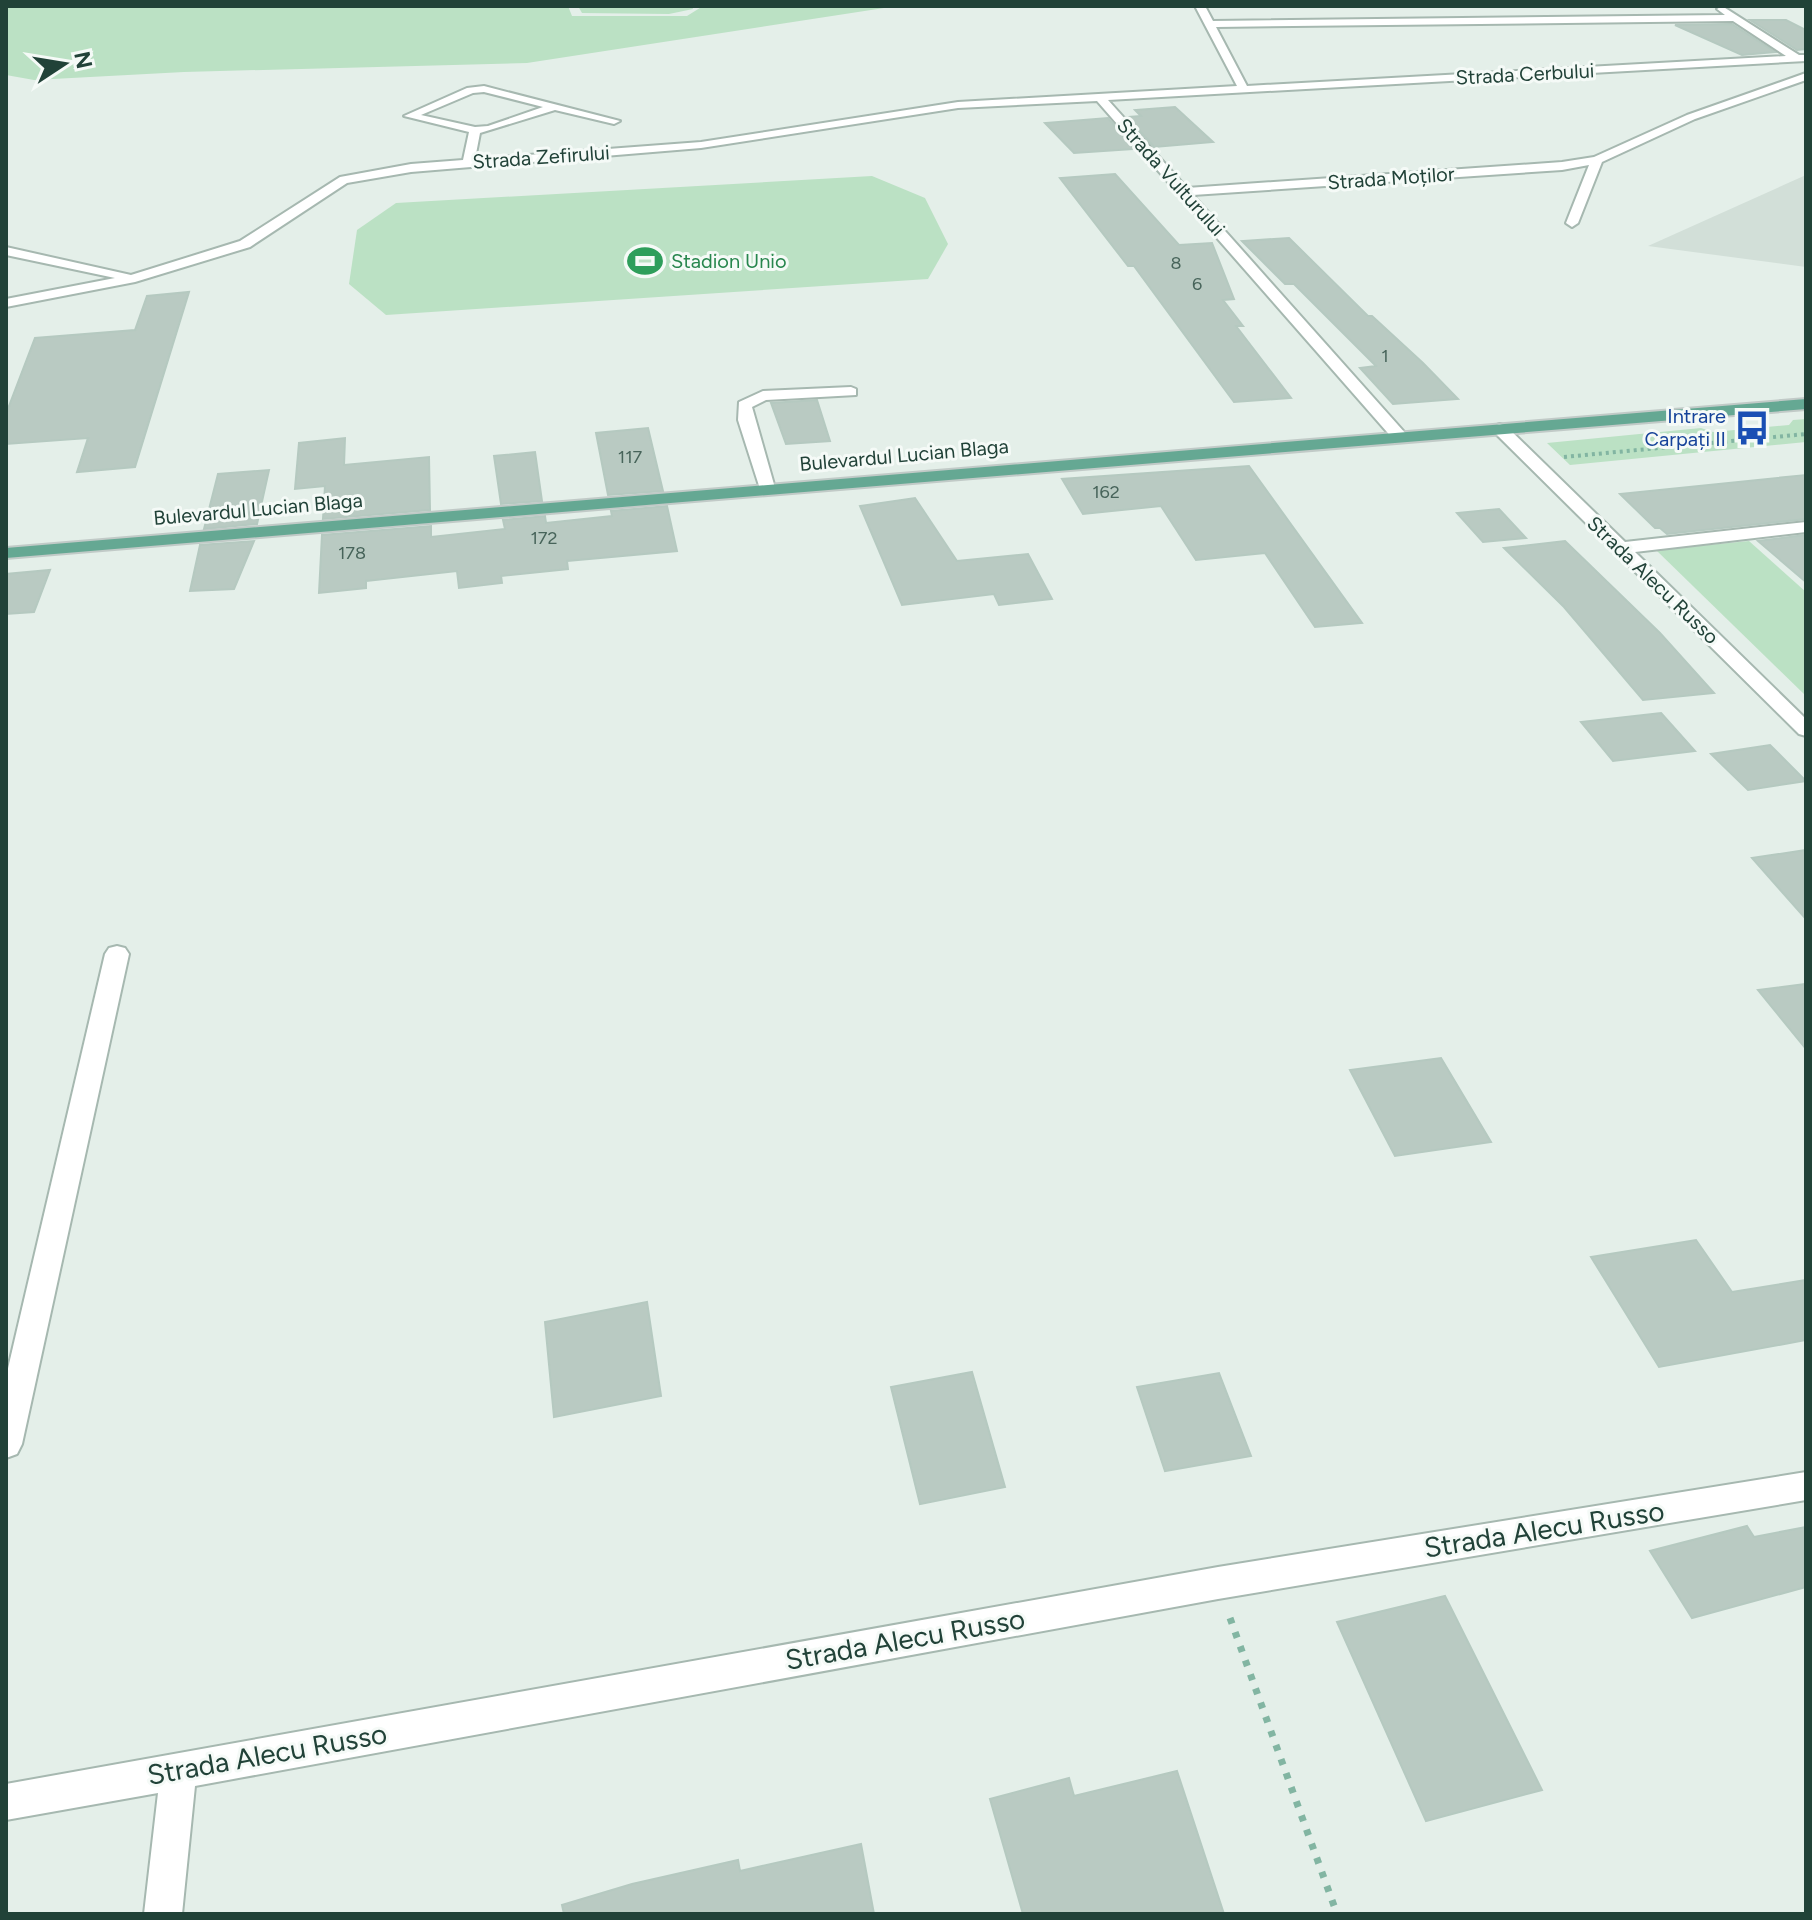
<svg xmlns="http://www.w3.org/2000/svg" width="1812" height="1920" font-family="Figtree,sans-serif">
	<rect width="100%" height="100%" fill="#e4efe9"/>
	<polygon fill="#d2dfd8" points="1806,175 1806,267 1648,246"/>
	<g fill="#bbe1c4">
		<polygon points="6,6 568,6 572,16 687,16 703,6 897,6 527,63 184,72 34,80 6,75"/>
		<polygon points="578,6 692,6 693,9 669,14 582,13"/>
		<polygon points="872,176 925,198 948,244 928,279 386,315 349,284 357,230 396,203"/>
		<polygon points="1806,419 1806,442 1570,465 1547,443 1701,428 1713,432 1789,425 1793,420"/>
		<polygon points="1749,541 1806,592 1806,696 1656,550"/>
	</g>
	<g fill="#b9cac2" stroke="#b5c9c0" stroke-width="2">
		<polygon points="1750,20 1786,20 1806,30 1806,49 1797,50"/>
		<polygon points="1732,24 1775,52 1742,55 1675,25"/>
		<polygon points="1175,107 1213,142 1154,147 1127,117 1141,116 1135,110"/>
		<polygon points="1108,118 1135,149 1074,153 1045,123"/>
		<polygon points="1115,174 1179,245 1212,243 1234,299 1223,300 1243,326 1236,326 1291,398 1234,402 1134,266 1128,266 1060,178"/>
		<polygon points="1289,238 1368,316 1372,316 1423,363 1458,399 1393,404 1360,368 1376,366 1294,284 1285,284 1242,241"/>
		<polygon points="189,292 135,467 77,472 88,438 6,444 6,414 35,338 135,330 147,296"/>
		<polygon points="817,400 830,441 786,444 771,403"/>
		<polygon points="648,428 663,491 608,495 596,433"/>
		<polygon points="345,438 344,465 429,457 430,510 323,519 325,486 295,489 299,443"/>
		<polygon points="535,452 542,501 501,504 494,456"/>
		<polygon points="1249,466 1362,623 1315,627 1265,553 1196,560 1161,506 1083,514 1062,479"/>
		<polygon points="269,470 257,524 204,529 218,474"/>
		<polygon points="1806,475 1806,519 1667,534 1660,528 1655,528 1620,494"/>
		<polygon points="915,498 957,561 1028,554 1052,599 999,605 994,594 902,605 860,506"/>
		<polygon points="667,506 677,551 567,561 568,569 501,576 502,583 459,588 457,571 366,581 366,588 319,593 322,535 431,526 431,537 505,529 503,520 545,516 546,523 612,516 611,511"/>
		<polygon points="1499,509 1526,538 1483,542 1457,513"/>
		<polygon points="1806,535 1806,582 1758,541"/>
		<polygon points="254,541 234,589 190,591 200,545"/>
		<polygon points="1565,541 1660,633 1714,693 1643,700 1564,607 1504,548"/>
		<polygon points="50,570 34,612 6,614 6,574"/>
		<polygon points="1661,713 1695,751 1613,761 1581,722"/>
		<polygon points="1770,745 1806,781 1748,790 1711,754"/>
		<polygon points="1806,850 1806,919 1752,858"/>
		<polygon points="1806,984 1806,1049 1758,990"/>
		<polygon points="1441,1058 1491,1142 1395,1156 1350,1070"/>
		<polygon points="1696,1240 1732,1292 1806,1280 1806,1340 1659,1367 1591,1257"/>
		<polygon points="647,1302 661,1396 554,1417 545,1322"/>
		<polygon points="972,1372 1005,1487 920,1504 891,1387"/>
		<polygon points="1219,1373 1251,1456 1165,1471 1137,1387"/>
		<polygon points="1747,1526 1754,1537 1806,1527 1806,1587 1692,1618 1650,1551"/>
		<polygon points="1445,1596 1542,1790 1426,1821 1337,1622"/>
		<polygon points="1177,1771 1224,1914 1023,1914 990,1799 1069,1778 1074,1796"/>
		<polygon points="861,1844 874,1914 564,1914 562,1905 632,1884 738,1860 740,1871"/>
	</g>
	<g fill="none" stroke-linecap="round" stroke-linejoin="round">
		<g stroke="#a6b8b0" stroke-width="4">
			<g id="minor">
				<path d="M1195 6H1205L1213 21 1725 15 1717 9 1722 6 1799 55H1806V61L1108 100 1187 188 1562 162 1594 157 1687 115 1806 73V80L1695 119 1602 162 1578 223 1572 227 1566 223 1589 165 1562 170 1193 195 1406 434V440H1394L1097 101 958 108 701 148 411 172 347 183 250 247 135 282 6 307V299L115 278 6 255V247L131 275 240 241 340 177 411 164 463 160 469 132 404 116 467 88 484 86 620 121 614 124 555 110 480 133 475 159 701 142 958 102 1237 86ZM1733 21 1786 56 1247 86 1216 27ZM484 92 543 107 488 126 475 127 421 115 473 93Z"/>
				<polygon points="851,387 856,389 856,395 766,400 752,407 775,488 773,492 761,492 738,420 739,402 763,391"/>
				<polygon points="1500,424 1506,426 1625,542 1806,522 1806,532 1635,552 1806,719 1806,736 1799,734 1494,432 1494,426"/>
				<polygon points="117,946 125,948 129,954 22,1444 17,1454 6,1458 6,1377 105,954 109,948"/>
				<polygon points="1806,1472 1806,1500 1218,1599 195,1786 182,1914 144,1914 158,1793 6,1820 6,1784 1218,1567"/>
			</g>
		</g>
		<g stroke="#c1cac7" stroke-width="4">
			<polygon id="major" points="1806,399 1806,409 6,558 6,548"/>
		</g>
		<polyline stroke="#82b5a2" stroke-width="4" stroke-dasharray="3 4" stroke-linecap="butt" points="1564,457 1806,434"/>
		<polyline stroke="#82b5a2" stroke-width="7" stroke-dasharray="6 9" stroke-linecap="butt" points="1230,1618 1337,1914"/>
		<use href="#minor" fill="#fff" fill-rule="evenodd"/>
		<use href="#major" fill="#65a893" fill-rule="evenodd"/>
	</g>
	<defs>
		<g id="stadium-bare" transform="scale(2.76)"><path d="M0-5a6.5 5 0 1 0 0 10a6.5 5 0 1 0 0-10ZM-3.5-1.8h7v3.6h-7Z" fill="#2e9e5b" stroke="#f5faf7" stroke-width="2.5" paint-order="stroke"/></g>
		<g id="bus-bare" transform="scale(2.76)"><path d="M-5-6H5V4H4V6H2V4H-2V6H-4V4H-5ZM-3.5-4V0h7V-4ZM-3.5 1.2v1.5H-2V1.2ZM2 1.2v1.5H3.5V1.2Z" fill="#1a4fb4" stroke="#f5faf7" stroke-width="2.5" paint-order="stroke"/></g>
	</defs>
	<g fill-rule="evenodd">
		<use href="#stadium-bare" x="645" y="261"/>
		<use href="#bus-bare" x="1752" y="428"/>
	</g>
	<g text-anchor="middle" stroke-width="6" stroke-linejoin="round" paint-order="stroke">
		<g font-size="18" fill="#47645a">
			<text x="1176" y="269">8</text>
			<text x="1197" y="290">6</text>
			<text x="1385" y="362">1</text>
			<text x="630" y="463">117</text>
			<text x="1106" y="498">162</text>
			<text x="544" y="544">172</text>
			<text x="352" y="559">178</text>
		</g>
		<g font-size="20" fill="#214238" stroke="#f5faf7">
			<text transform="translate(1525 74) rotate(-3)" y="7">Strada Cerbului</text>
			<text transform="translate(541 157) rotate(-4)" y="7">Strada Zefirului</text>
			<text transform="translate(1171 177) rotate(48)" y="7">Strada Vulturului</text>
			<text transform="translate(1391 178) rotate(-4)" y="7">Strada Moților</text>
			<text transform="translate(904 455) rotate(-5)" y="7">Bulevardul Lucian Blaga</text>
			<text transform="translate(258 509) rotate(-5)" y="7">Bulevardul Lucian Blaga</text>
			<text transform="translate(1653 580) rotate(44)" y="7">Strada Alecu Russo</text>
		</g>
		<g font-size="20" fill="#27864d" stroke="#f5faf7" text-anchor="start">
			<text x="671" y="268">Stadion Unio</text>
		</g>
		<g font-size="20" fill="#164399" stroke="#f5faf7" text-anchor="end">
			<text x="1726" y="423">Intrare<tspan x="1726" dy="23">Carpați II</tspan></text>
		</g>
		<g font-size="28" fill="#214238" stroke="#f5faf7">
			<text transform="translate(1544 1529) rotate(-9)" y="10">Strada Alecu Russo</text>
			<text transform="translate(905 1639) rotate(-10)" y="10">Strada Alecu Russo</text>
			<text transform="translate(267 1754) rotate(-10)" y="10">Strada Alecu Russo</text>
		</g>
	</g>
	<rect width="1812" height="1920" fill="none" stroke="#214238" stroke-width="16"/>
	<g transform="translate(64 64) rotate(78)" stroke="#f5faf7" stroke-width="6" paint-order="stroke">
	<path d="M0-6L14 30L0 20L-14 30Z" fill="#214238"/>
	<text y="-12" font-size="22" font-weight="bold" text-anchor="middle" fill="#214238">N</text>
	</g>
</svg>
